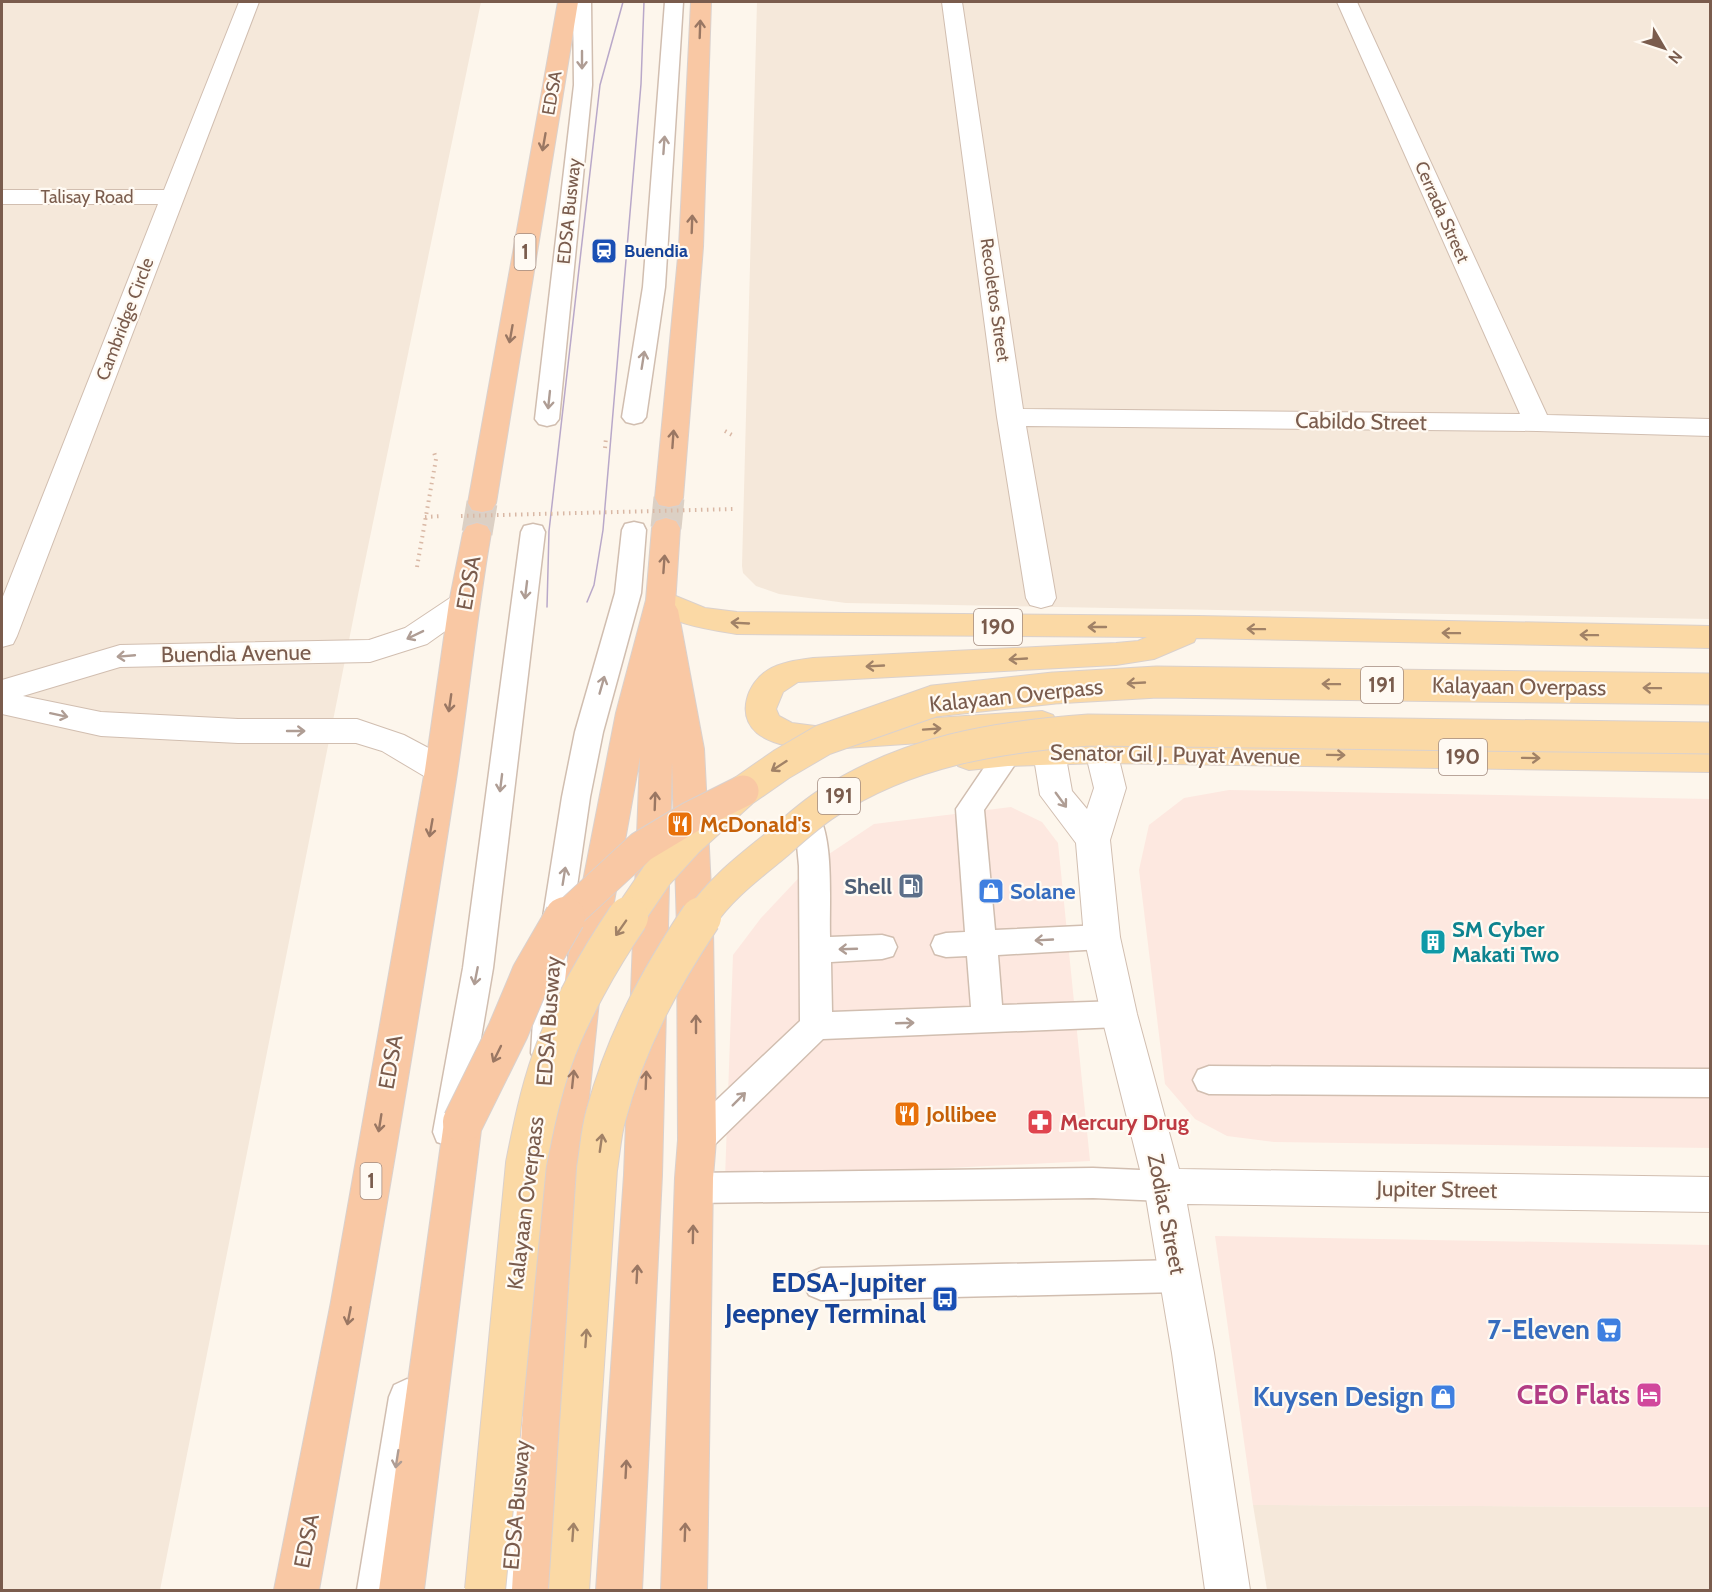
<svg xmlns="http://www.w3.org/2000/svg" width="1712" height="1592" font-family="Cabin,sans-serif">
	<rect width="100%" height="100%" fill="#fdf6ec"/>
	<g fill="#f5e8da">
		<polygon points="2,2 481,2 358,595 160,1590 2,1590"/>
		<polygon points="757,2 1710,2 1710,619 846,603 779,594 756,586 743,573 742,566"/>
		<polygon points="1253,1505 1710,1507 1710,1590 1267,1590"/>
	</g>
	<g fill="#fde8e0">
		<polygon points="1229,790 1710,799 1710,1148 1274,1142 1227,1136 1195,1119 1165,1084 1139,870 1149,825 1184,798"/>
		<polygon points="1011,807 1042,822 1058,843 1090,1161 725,1179 733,955 761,918 808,868 874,824"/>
		<polygon points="1215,1236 1710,1245 1710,1507 1253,1505"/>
	</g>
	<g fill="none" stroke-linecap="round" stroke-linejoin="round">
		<g stroke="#dcd0c4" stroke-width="31" stroke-dasharray="31 15" stroke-linecap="butt">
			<polyline points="666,528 669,498"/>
			<polyline points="477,533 482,503"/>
		</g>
		<g stroke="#d1beb0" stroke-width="3">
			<g id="service">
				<polygon points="573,2 591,2 592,85 559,419 555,424 547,426 539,424 535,419 574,85"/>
				<polygon points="665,2 683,2 665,287 646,417 642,422 634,424 626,422 622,417 643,287"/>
				<polygon points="634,522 643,524 646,530 641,593 603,732 590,797 567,955 563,1053 558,1063 547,1067 536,1063 531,1053 537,955 562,797 575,732 615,593 622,530 625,524"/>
				<polygon points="533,524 542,526 545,532 493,968 465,1132 461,1142 449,1146 437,1142 433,1132 463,968 521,532 524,526"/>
				<path d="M1008 744 1018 747 1022 754 984 810 995 930 1102 925 1113 928 1117 937 1113 946 1102 949 998 955 1002 1005 1119 1001 1130 1005 1135 1014 1130 1023 1119 1027 823 1039 709 1150 697 1155 685 1150 680 1140 685 1130 800 1021 799 866 795 824 799 816 809 813 819 816C834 843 829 905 830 937L882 935 893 938 897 947 893 956 882 959 831 962 832 1012 971 1007 967 956 946 957 935 954 931 945 935 936 946 933 965 932 956 809 998 747Z"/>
				<polygon points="1209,1066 1710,1069 1710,1097 1209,1094 1198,1090 1193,1080 1198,1070"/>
				<polygon points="1093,1168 1164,1171 1176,1175 1181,1186 1176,1197 1164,1201 1093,1198 694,1203 682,1199 677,1188 682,1177 694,1173"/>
				<polygon points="1180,1260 1192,1265 1197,1276 1192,1287 1180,1292 821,1300 809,1295 803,1284 809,1273 821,1268"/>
				<polygon points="407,1379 420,1385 425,1397 396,1590 357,1590 389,1397 394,1385"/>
				<polygon points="523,1416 536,1421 542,1434 529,1590 490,1590 504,1434 510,1421"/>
			</g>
		</g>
		<g stroke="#d1beb0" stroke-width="2">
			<g id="minor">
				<polygon points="239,2 259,2 17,636 13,644 2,647 2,599 158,204 2,204 2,190 164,190"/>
				<polygon points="942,2 962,2 1023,409 1520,414 1337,2 1357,2 1547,415 1710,419 1710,436 1537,431 1026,426 1056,598 1052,605 1041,608 1030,605 1026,598 997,417"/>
				<polygon points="464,593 475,596 479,603 475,610 427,644 370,662 120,667 23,696 101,712 238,719 357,719 404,735 453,761 457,770 453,779 441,782 429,779 382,751 356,743 238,743 101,736 2,714 2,680 120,645 369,640 405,628 453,596"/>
				<polygon points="1101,739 1112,743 1117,751 1126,788 1110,840 1120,937 1137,1014 1179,1169 1710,1177 1710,1212 1187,1204 1214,1353 1250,1590 1205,1590 1172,1353 1144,1186 1101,1014 1084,937 1076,843 1040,795 1033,752 1038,744 1049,740 1060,744 1065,752 1072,791 1087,809 1094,788 1085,751 1090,743"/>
			</g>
		</g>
		<g stroke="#dad1cd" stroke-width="2">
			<g id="primary">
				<path d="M661 590 705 608 737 612 1198 616 1710 626V648L1196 638 1194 642 1154 659 1116 665 798 682 783 692 776 709 779 716 792 723 815 726 1042 711 1053 715 1058 723 1053 731 1042 735 815 750C797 748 772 745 757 733 736 715 747 683 768 670 781 662 798 660 813 658L1116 643 1138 641 1147 637 737 634C712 630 660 623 646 600L650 593Z"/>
				<path d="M1101 739 1710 748V772L1101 763 1008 766 969 770 958 766 953 758 958 750C1002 736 1055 741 1101 739Z"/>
			</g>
		</g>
		<g stroke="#dad1cd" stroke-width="2">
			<g id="trunk">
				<polygon points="558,2 578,2 496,503 492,510 482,512 472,510 468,503"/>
				<polygon points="691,2 711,2 703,247 683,498 679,505 669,507 659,505 655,498 679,247"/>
				<polygon points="666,518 676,521 680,528 675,605 678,610 704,749 713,928 716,1140 713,1178 707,1590 661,1590 675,1178 678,1140 677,928 672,762 662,1175 642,1590 596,1590 624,1175 640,757 603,963 572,1262 557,1590 512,1590 532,1262 567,963 616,713 646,600 652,528 656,521"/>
				<path d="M477 523 487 526 491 533C477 613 469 693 457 773 415 1046 368 1318 319 1590H274L331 1302 425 770 449 603 463 533 467 526Z"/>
				<polygon points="463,1105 476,1110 482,1122 424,1590 379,1590 444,1122 450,1110"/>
			</g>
		</g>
		<g stroke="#d9b8a5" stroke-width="4" stroke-dasharray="1.5 4.5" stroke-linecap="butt">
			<polyline points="725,431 734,436"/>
			<polyline points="605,448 606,438"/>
			<polyline points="425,517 442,516"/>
			<polyline points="417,567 436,459 434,452"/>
		</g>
		<use href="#service" fill="#fff" fill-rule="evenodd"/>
		<use href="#minor" fill="#fff" fill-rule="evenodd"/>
		<use href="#primary" fill="#fbd9a5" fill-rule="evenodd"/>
		<use href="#trunk" fill="#f9c8a4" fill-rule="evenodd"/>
		<g stroke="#b9a8c9" stroke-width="1.5">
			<polyline points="587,602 594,585 603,530 641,84 644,2"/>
			<polyline points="547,607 549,531 600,85 623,2"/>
		</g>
		<g stroke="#dad1cd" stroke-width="33" stroke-linecap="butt">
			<g id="primary-bridge-far1">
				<polyline points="627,919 657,875 688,841 743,791 782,764 823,740 934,701 1054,688 1157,682 1710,689"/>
				<path d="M700 919C720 889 748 868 775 846 792 831 809 815 828 803 908 751 996 737 1089 730L1710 738"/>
			</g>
		</g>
		<g stroke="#dad1cd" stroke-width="42" stroke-linecap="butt">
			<g id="primary-bridge">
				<path d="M485 1590 526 1164C533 1129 540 1094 552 1060 568 1014 600 958 628 917"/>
				<path d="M569 1590 597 1169C600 1151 601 1132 606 1115 626 1041 659 980 701 917"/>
			</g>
		</g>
		<g stroke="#dad1cd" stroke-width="33" stroke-linecap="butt">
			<polyline id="trunk-bridge-far1" points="563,919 641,847 691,817 743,791"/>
		</g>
		<g stroke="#dad1cd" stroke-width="42" stroke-linecap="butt">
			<polyline id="trunk-bridge" points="463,1122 508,1031 532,974 565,917"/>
		</g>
		<polyline stroke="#d9b8a5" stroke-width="4" stroke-dasharray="1.5 4.5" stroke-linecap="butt" points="461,516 734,509"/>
		<use href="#primary-bridge-far1" stroke="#fbd9a5" stroke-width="31"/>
		<use href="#primary-bridge" stroke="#fbd9a5" stroke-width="40"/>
		<use href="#trunk-bridge-far1" stroke="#f9c8a4" stroke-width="31"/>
		<use href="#trunk-bridge" stroke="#f9c8a4" stroke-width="40"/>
	</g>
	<defs><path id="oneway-shaft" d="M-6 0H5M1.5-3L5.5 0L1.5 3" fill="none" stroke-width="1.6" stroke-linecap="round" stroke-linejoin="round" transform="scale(1.5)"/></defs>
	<g stroke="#9a7763">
		<use href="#oneway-shaft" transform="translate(700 29) rotate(-88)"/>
		<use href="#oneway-shaft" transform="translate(544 142) rotate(100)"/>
		<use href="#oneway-shaft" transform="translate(692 224) rotate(-88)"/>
		<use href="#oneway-shaft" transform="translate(511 334) rotate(100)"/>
		<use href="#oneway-shaft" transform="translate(673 439) rotate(-86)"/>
		<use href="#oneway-shaft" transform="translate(664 564) rotate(-86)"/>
		<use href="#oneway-shaft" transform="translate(450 703) rotate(98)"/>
		<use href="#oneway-shaft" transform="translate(655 801) rotate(-88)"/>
		<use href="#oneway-shaft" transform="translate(431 828) rotate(100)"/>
		<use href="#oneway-shaft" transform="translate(696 1024) rotate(-90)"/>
		<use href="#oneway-shaft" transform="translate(497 1054) rotate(116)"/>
		<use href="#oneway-shaft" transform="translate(573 1079) rotate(-84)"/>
		<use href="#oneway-shaft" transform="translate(646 1080) rotate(-88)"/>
		<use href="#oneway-shaft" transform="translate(380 1123) rotate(99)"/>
		<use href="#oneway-shaft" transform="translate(693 1234) rotate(-89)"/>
		<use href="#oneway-shaft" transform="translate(637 1274) rotate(-87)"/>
		<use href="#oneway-shaft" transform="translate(349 1316) rotate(101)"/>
		<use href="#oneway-shaft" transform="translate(626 1469) rotate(-87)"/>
		<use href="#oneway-shaft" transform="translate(685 1532) rotate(-88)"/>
	</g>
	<g stroke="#af9d94">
		<use href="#oneway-shaft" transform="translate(582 60) rotate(90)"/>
		<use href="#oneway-shaft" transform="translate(664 145) rotate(-86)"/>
		<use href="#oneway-shaft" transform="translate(643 360) rotate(-81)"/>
		<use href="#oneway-shaft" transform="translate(549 400) rotate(96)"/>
		<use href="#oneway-shaft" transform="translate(526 590) rotate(97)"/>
		<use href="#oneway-shaft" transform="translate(415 635) rotate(154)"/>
		<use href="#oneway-shaft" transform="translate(126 656) rotate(175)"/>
		<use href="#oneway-shaft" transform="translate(602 685) rotate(-74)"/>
		<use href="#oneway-shaft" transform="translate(59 715) rotate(12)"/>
		<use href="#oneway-shaft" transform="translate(296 731)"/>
		<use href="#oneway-shaft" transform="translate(501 783) rotate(97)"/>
		<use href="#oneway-shaft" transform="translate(1061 800) rotate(54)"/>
		<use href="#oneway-shaft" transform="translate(564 876) rotate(-81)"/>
		<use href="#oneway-shaft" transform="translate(1044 940) rotate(177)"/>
		<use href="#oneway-shaft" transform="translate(848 949) rotate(178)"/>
		<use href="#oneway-shaft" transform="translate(476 976) rotate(101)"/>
		<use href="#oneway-shaft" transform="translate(905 1023) rotate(-2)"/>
		<use href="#oneway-shaft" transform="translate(739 1099) rotate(-45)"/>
		<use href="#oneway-shaft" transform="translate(397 1459) rotate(99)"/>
	</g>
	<g stroke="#a18267">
		<use href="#oneway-shaft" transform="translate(740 623) rotate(-177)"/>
		<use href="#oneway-shaft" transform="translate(1097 627) rotate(180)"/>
		<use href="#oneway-shaft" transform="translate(1256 629) rotate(-179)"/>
		<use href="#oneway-shaft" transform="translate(1451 633) rotate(-179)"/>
		<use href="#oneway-shaft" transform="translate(1589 635) rotate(-179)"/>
		<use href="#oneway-shaft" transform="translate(1018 659) rotate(177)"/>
		<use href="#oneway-shaft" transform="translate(875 666) rotate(177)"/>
		<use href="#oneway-shaft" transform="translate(1136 683) rotate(177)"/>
		<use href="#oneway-shaft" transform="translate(1331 684) rotate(-179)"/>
		<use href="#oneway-shaft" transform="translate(1652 688) rotate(-179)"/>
		<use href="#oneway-shaft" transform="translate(932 729) rotate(-4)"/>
		<use href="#oneway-shaft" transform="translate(1336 755) rotate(1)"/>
		<use href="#oneway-shaft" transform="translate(1531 758) rotate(1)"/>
		<use href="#oneway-shaft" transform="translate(779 766) rotate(147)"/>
		<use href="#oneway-shaft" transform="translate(621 928) rotate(125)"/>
		<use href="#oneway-shaft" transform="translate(601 1143) rotate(-82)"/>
		<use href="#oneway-shaft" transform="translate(586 1338) rotate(-86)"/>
		<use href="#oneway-shaft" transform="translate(573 1532) rotate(-86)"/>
	</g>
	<defs>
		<g id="station-square" transform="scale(1.35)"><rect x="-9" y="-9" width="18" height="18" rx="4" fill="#1a4fb4" stroke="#fffaf3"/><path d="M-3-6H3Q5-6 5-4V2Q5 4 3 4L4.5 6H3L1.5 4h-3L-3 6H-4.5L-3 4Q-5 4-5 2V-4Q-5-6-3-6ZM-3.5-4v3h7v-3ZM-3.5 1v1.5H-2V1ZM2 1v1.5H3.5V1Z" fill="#fff"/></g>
		<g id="restaurant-square" transform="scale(1.35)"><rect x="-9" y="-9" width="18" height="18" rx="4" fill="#e8710a" stroke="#fffaf3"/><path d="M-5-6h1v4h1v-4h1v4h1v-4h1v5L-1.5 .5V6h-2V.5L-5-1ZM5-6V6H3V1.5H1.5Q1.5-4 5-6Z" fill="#fff"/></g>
		<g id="fuel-square" transform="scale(1.35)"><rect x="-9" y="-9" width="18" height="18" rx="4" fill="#5c6f8a" stroke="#fffaf3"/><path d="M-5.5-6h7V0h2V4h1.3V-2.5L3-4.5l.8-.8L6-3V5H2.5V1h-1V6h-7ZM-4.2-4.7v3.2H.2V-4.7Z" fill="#fff"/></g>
		<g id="shop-square" transform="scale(1.35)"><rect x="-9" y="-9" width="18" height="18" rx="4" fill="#3f7fe0" stroke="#fffaf3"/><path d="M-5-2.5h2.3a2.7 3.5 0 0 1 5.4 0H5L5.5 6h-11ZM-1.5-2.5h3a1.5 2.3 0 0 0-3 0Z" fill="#fff"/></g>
		<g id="building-square" transform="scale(1.35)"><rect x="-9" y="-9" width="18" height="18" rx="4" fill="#0f9aa8" stroke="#fffaf3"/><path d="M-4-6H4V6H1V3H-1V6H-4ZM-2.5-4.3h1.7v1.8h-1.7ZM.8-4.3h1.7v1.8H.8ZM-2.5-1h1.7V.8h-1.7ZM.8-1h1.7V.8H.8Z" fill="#fff"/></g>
		<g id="pharmacy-square" transform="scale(1.35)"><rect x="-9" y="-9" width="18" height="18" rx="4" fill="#e0444e" stroke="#fffaf3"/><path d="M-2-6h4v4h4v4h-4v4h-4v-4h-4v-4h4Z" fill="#fff"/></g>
		<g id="bus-square" transform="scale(1.35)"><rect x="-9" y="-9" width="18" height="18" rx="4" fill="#1a4fb4" stroke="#fffaf3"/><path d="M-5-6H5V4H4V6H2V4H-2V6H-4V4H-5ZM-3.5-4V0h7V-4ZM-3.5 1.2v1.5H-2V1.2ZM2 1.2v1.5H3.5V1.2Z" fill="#fff"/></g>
		<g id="supermarket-square" transform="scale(1.35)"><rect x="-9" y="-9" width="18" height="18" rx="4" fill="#3f7fe0" stroke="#fffaf3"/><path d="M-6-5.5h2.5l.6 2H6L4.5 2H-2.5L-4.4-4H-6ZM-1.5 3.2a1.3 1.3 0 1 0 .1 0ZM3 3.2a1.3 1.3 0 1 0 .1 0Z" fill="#fff"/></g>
		<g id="hotel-square" transform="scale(1.35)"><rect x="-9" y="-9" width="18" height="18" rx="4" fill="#d1479c" stroke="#fffaf3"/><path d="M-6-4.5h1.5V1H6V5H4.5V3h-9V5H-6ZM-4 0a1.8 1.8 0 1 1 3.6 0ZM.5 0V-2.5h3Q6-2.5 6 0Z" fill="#fff"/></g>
	</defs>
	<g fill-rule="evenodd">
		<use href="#station-square" x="604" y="251"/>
		<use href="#restaurant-square" x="680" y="824"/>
		<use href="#fuel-square" x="911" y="886"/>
		<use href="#shop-square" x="991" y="891"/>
		<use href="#building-square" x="1433" y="942"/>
		<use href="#restaurant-square" x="907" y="1114"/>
		<use href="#pharmacy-square" x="1040" y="1122"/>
		<use href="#bus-square" x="945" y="1299"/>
		<use href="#supermarket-square" x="1609" y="1330"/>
		<use href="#hotel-square" x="1649" y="1395"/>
		<use href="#shop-square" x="1443" y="1397"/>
	</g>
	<g text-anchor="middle" stroke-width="4.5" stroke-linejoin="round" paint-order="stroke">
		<g font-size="18" fill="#7a5c4d" stroke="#fffaf3">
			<text transform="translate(552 93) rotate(-80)" y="6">EDSA</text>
			<text x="87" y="203">Talisay Road</text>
			<text transform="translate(569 211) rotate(-84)" y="6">EDSA Busway</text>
			<text transform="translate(1442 212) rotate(66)" y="6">Cerrada Street</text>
			<text transform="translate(995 300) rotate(82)" y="6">Recoletos Street</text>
			<text transform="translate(125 319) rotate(-69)" y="6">Cambridge Circle</text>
		</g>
		<g font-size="18" font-weight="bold" fill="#164399" stroke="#fffaf3" text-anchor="start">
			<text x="624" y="257">Buendia</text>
		</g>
		<g fill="#fffaf3" stroke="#a28b7f" stroke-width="1.5">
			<rect x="514.5" y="234" width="21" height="36" rx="4.5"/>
			<rect x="974" y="609" width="48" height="36" rx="4.5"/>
			<rect x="1361" y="667" width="42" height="36" rx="4.5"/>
			<rect x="1439" y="739" width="48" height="36" rx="4.5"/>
			<rect x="818" y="778" width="42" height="36" rx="4.5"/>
			<rect x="360.5" y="1163" width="21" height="36" rx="4.5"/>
		</g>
		<g font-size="21" font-weight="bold" fill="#7a5c4d">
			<text x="525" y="259">1</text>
			<text x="998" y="634">190</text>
			<text x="1382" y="692">191</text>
			<text x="1463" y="764">190</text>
			<text x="839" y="803">191</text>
			<text x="371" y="1188">1</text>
		</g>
		<g font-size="22" fill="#7a5c4d" stroke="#fffaf3">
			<text transform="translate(1361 421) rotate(1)" y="8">Cabildo Street</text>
			<text transform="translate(468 583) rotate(-80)" y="8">EDSA</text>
			<text transform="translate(236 653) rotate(-1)" y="8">Buendia Avenue</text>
			<text transform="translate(1519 686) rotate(1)" y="8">Kalayaan Overpass</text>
			<text transform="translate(1016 695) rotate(-6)" y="8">Kalayaan Overpass</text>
			<text transform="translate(1175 754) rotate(1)" y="8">Senator Gil J. Puyat Avenue</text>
			<text transform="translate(548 1021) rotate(-86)" y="8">EDSA Busway</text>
			<text transform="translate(390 1062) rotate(-80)" y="8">EDSA</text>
			<text transform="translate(1437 1189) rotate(1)" y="8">Jupiter Street</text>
			<text transform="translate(525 1203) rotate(-83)" y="8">Kalayaan Overpass</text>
			<text transform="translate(1167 1214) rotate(79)" y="8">Zodiac Street</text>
			<text transform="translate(516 1505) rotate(-85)" y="8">EDSA Busway</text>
			<text transform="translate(306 1541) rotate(-79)" y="8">EDSA</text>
		</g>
		<g font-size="22" font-weight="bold" fill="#c56008" stroke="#fffaf3" text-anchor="start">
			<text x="700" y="832">McDonald's</text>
			<text x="926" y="1122">Jollibee</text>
		</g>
		<g font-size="22" font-weight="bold" fill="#4e5e75" stroke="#fffaf3" text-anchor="end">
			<text x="892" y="894">Shell</text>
		</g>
		<g font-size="22" font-weight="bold" fill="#366cbe" stroke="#fffaf3" text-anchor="start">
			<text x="1010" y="899">Solane</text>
		</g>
		<g font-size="22" font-weight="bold" fill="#0d838f" stroke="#fffaf3" text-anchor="start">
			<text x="1452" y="937">SM Cyber<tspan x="1452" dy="25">Makati Two</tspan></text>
		</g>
		<g font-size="22" font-weight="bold" fill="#be3a42" stroke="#fffaf3" text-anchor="start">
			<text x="1060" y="1130">Mercury Drug</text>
		</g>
		<g font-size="27" font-weight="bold" fill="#164399" stroke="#fffaf3" text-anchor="end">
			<text x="926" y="1292">EDSA-Jupiter<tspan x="926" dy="31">Jeepney Terminal</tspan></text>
		</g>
		<g font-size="27" font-weight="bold" fill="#366cbe" stroke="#fffaf3" text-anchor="end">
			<text x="1590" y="1339">7-Eleven</text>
			<text x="1424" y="1406">Kuysen Design</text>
		</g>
		<g font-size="27" font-weight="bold" fill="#b23c85" stroke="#fffaf3" text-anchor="end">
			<text x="1630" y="1404">CEO Flats</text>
		</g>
	</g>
	<rect width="1712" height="1592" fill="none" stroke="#7a5c4d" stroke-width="6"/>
	<g transform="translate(1664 48) rotate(129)" stroke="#fffaf3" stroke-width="4.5" paint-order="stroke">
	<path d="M0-4.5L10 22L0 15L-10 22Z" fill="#7a5c4d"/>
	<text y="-9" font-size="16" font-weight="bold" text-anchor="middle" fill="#7a5c4d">N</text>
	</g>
</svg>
